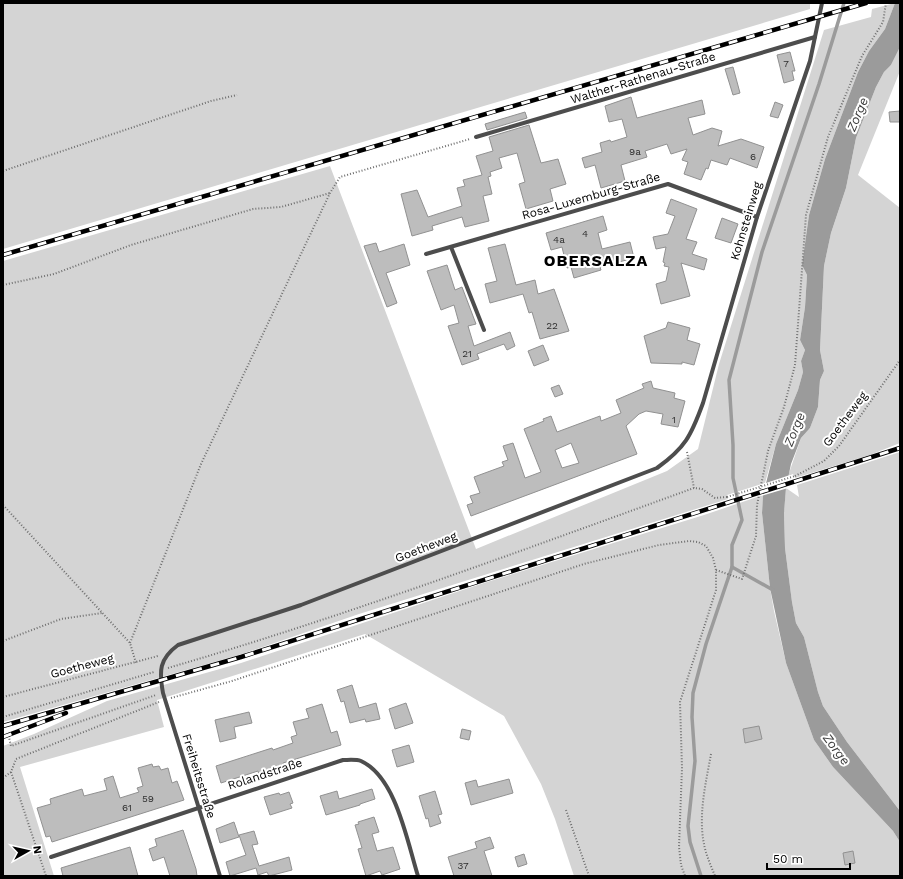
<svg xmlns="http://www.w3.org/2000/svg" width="903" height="879" font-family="'Work Sans',sans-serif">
	<rect width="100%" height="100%" fill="#fff"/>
	<g fill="#d4d4d4">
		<polygon points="3,3 810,3 810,9 3,249"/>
		<polygon points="895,3 885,29 869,51 858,72 825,159 809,215 802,265 807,275 805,307 800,340 805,350 801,361 803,372 798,390 776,444 765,483 727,495 728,499 359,614 239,655 3,722 3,261 330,166 476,549 667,471 698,449 719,364 824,30 871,17 872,9"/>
		<polygon points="900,47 900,71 858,175 900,208 900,443 870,455 795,478 793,474 788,476 801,438 810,428 818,407 820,380 824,371 820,350 824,266 831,233 846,188 856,138 876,87 884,72 891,65"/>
		<polygon points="900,452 900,811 847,742 823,706 818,692 804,637 796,623 792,602 785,548 784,512 786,488 799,497 797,485"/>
		<polygon points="763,495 762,513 770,588 774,611 786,663 814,740 833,767 893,831 900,842 900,876 574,876 555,819 541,784 504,716 365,634 157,700 164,727 20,767 54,876 3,876 3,746 34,734 107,701 241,663 487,582 704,515"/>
	</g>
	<polygon fill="#9b9b9b" points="895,3 900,3 900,47 891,65 884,72 876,87 856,138 846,188 831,233 824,266 820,350 824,371 820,380 818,407 810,428 801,438 791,464 786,488 784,513 785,548 792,602 796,623 804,637 818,692 823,706 847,742 900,811 900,842 893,831 833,767 814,740 786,663 770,588 762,513 763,495 776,444 798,390 803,372 801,361 805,350 800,340 805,307 807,275 802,265 809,215 825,159 858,72 869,51 885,29"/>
	<polygon fill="#fff" points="790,475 788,488 761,496 763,484"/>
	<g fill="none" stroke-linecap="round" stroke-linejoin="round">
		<g stroke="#9b9b9b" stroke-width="3.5">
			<polyline points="732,567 773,590"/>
			<polyline points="701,876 690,842 688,826 695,761 692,717 693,693 706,644 732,567 732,545 742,520 733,478 733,445 729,380 762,252 819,84 844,3"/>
		</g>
	</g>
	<g fill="#bdbdbd" stroke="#919191" fill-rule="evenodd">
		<polygon points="790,52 795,71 792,71 794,80 784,83 777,55"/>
		<polygon points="733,67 740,93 733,95 725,69"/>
		<polygon points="631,97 637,118 702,100 705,114 688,118 693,135 712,128 722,131 718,146 741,139 764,147 757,168 730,158 727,165 711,160 708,169 706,168 701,180 684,174 688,162 682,160 687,149 671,154 667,144 645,151 647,157 621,165 625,181 601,188 595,165 585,168 582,158 602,152 600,143 610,140 611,142 627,137 622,119 609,122 605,106"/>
		<polygon points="775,102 783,105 778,118 770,116"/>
		<polygon points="900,111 900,122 890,122 889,112"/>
		<polygon points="525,112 527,118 487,130 485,124"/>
		<polygon points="529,125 541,163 558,159 566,184 550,189 553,201 526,209 519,184 525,182 517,153 499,158 502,168 490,172 491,176 488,177 492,194 483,196 489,221 465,227 462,217 432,226 433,230 412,236 401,194 417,190 428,217 462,206 457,188 465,186 463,180 482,175 476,156 493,151 489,137"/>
		<polygon points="671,199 697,209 686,239 697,242 692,254 707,259 704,270 681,263 690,296 661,304 656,284 666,281 669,267 664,266 665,263 663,262 666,247 656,249 653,237 668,234 675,216 666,213"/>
		<polygon points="603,216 607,230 598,233 602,249 630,242 634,258 600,267 601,270 574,278 571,267 567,268 562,247 551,250 546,233"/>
		<polygon points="722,218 738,224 731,243 715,238"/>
		<polygon points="376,243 379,252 404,244 410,265 386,273 397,303 387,307 364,246"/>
		<polygon points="505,244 516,285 535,280 538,294 554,289 569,331 540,339 532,312 529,313 523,294 490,303 485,284 497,281 488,248"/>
		<polygon points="447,265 455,290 462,287 476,324 468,326 474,346 510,332 515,346 507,350 504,344 477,354 479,359 462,365 448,326 459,323 454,305 441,310 427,271"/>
		<polygon points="668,322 690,328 687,340 700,344 694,365 682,362 682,364 651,363 644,336 666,328"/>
		<polygon points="543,345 549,360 534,366 528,351"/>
		<path d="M651 381 653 388 675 393 674 398 685 401 678 427 661 424 663 414 646 411 639 414 626 426 637 454 471 516 467 505 473 503 470 496 480 493 474 477 504 466 502 462 508 460 503 446 513 443 525 478 541 472 524 429 544 421 543 419 551 416 557 432 600 416 601 421 621 413 616 400 644 388 642 384ZM571 443 579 463 562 468 555 450Z"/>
		<polygon points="559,385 563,394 555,397 551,388"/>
		<polygon points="352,685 359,708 376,703 380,719 366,722 365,719 350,723 344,701 341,702 337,690"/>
		<polygon points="406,703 413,723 395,729 389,709"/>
		<polygon points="322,704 331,733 337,731 341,745 283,763 285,767 259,775 258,771 221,783 216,766 272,748 273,750 293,743 291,737 297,735 293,722 309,718 306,709"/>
		<polygon points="249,712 252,723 234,727 236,738 220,742 215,720"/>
		<polygon points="759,726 762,739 745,743 743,729"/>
		<polygon points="462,729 471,731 469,740 460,738"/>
		<polygon points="409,745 414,762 397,767 392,750"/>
		<polygon points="152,764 153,767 159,766 161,770 168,768 172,783 177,781 184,800 52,842 50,836 46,837 37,808 51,804 50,799 82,789 84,796 107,790 104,779 113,776 120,798 139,792 137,788 143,786 138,768"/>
		<polygon points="509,779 513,793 471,805 465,783 476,780 478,787"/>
		<polygon points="372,789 375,799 360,804 360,805 326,815 320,796 337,791 339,799"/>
		<polygon points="435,791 442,814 438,815 441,823 430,827 428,818 426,819 419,796"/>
		<polygon points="289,792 293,803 290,804 292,808 270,815 264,797 279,793 280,795"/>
		<polygon points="374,817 379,832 372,834 377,851 393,847 400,869 382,875 380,871 366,876 358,849 362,848 355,825 359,824 358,822"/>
		<polygon points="234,822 239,837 220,843 216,829"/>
		<polygon points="183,830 196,869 197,876 170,876 164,857 153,861 149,849 157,846 155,839"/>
		<polygon points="254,831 258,844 252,845 259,866 289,857 292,870 269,876 267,872 258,875 256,868 230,876 226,862 246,855 239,835"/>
		<polygon points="490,837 494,848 484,851 492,876 454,876 448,857 477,848 475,842"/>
		<polygon points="130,847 138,876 63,876 61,868"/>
		<polygon points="853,851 855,863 845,865 843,853"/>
		<polygon points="524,854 527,864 518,867 515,857"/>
	</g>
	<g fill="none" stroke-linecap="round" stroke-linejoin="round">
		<g stroke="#6f6f6f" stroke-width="2" stroke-dasharray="1 2" stroke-linecap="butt">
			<polyline points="3,171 211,101 237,95"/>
			<polyline points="3,285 54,274 131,245 253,209 281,207 330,193"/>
			<polyline points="687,452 694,488"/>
			<polyline points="795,476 824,461 839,446 900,360"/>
			<polyline points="3,505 130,643 136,663"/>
			<polyline points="716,570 742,579 756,536 757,505 768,451 784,407 795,365 806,215 828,137 862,56 883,22 886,3"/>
			<polyline points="3,641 61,619 102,613"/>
			<polyline points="130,643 201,464 330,193 340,177 470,139"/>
			<path d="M168 668C346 616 520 551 694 488L702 489 715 498 727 497"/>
			<polyline points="3,697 158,656"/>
			<polyline points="171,698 232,681 584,564 659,545 689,541 698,542 706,546 713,558 716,570 716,590 680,702 682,768 679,847 681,865 685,876"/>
			<polyline points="3,717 154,672"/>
			<polyline points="8,733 11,746 156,695"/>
			<path d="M711 754C706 782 698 815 704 844 706 855 711 866 715 876"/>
			<polyline points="11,772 46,876"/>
			<polyline points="3,778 11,772 16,759 159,702"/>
			<polyline points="566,810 589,876"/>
		</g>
		<g stroke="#4d4d4d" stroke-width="4">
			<polyline points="476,137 815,37"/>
			<polyline points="451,247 484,330"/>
			<polyline points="426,254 668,184 757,217"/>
			<path d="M51 857 343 760C348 760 356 759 361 761 396 777 407 841 418 876"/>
			<path d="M220 876 163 693C159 671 159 659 178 645L301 605 657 468C685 448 691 436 703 403L757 217 810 61 822 3"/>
		</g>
		<g stroke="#000" stroke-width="4.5">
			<g id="rail">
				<polyline points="3,255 866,3"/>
				<polyline points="3,726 241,657 900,448"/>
				<polyline points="3,737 66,713"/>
			</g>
		</g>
		<use href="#rail" stroke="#fff" stroke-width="3" stroke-dasharray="9" stroke-linecap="butt"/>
		<polyline stroke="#6f6f6f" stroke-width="2" stroke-dasharray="1 2" stroke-linecap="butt" points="727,497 795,476"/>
	</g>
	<g text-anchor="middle" stroke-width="4" stroke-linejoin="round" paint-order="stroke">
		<g font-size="10" fill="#2f2f2f">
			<text x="786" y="67">7</text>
			<text x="635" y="155">9a</text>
			<text x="753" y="160">6</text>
			<text x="585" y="237">4</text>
			<text x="559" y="243">4a</text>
			<text x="552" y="329">22</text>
			<text x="467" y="357">21</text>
			<text x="674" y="423">1</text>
			<text x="148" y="802">59</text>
			<text x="127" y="811">61</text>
			<text x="463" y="869">37</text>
		</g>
		<g font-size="12" fill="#000" stroke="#fff">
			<text transform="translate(643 78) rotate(-17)" y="4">Walther-Rathenau-Straße</text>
			<text transform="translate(591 196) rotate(-16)" y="4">Rosa-Luxemburg-Straße</text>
			<text transform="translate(746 221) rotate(-73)" y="4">Kohnsteinweg</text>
			<text transform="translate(845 419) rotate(-53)" y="4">Goetheweg</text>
			<text transform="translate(426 547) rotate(-21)" y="4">Goetheweg</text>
			<text transform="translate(82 666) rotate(-15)" y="4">Goetheweg</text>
			<text transform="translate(265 774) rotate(-18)" y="4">Rolandstraße</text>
			<text transform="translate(199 776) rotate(73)" y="4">Freiheitsstraße</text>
		</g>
		<g font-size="13" font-style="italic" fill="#3c3c3c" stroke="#fff">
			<text transform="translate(857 114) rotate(-67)" y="5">Zorge</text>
			<text transform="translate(794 429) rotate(-68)" y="5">Zorge</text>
			<text transform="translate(837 749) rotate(53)" y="5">Zorge</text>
		</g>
		<g font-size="16" font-weight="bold" letter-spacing="1" fill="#000" stroke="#fff">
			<text x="596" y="266">OBERSALZA</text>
		</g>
	</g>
	<rect width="903" height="879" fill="none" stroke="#000000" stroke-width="8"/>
	<g transform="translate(28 851) rotate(82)" stroke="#ffffff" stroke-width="3" paint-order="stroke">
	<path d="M0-3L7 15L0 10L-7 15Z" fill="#000000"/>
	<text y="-6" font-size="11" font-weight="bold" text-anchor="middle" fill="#000000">N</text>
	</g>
	<path d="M767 863v6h83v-6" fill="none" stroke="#000000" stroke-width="2"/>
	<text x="773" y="863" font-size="12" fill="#000000" stroke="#ffffff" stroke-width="3" paint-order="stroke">50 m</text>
</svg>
